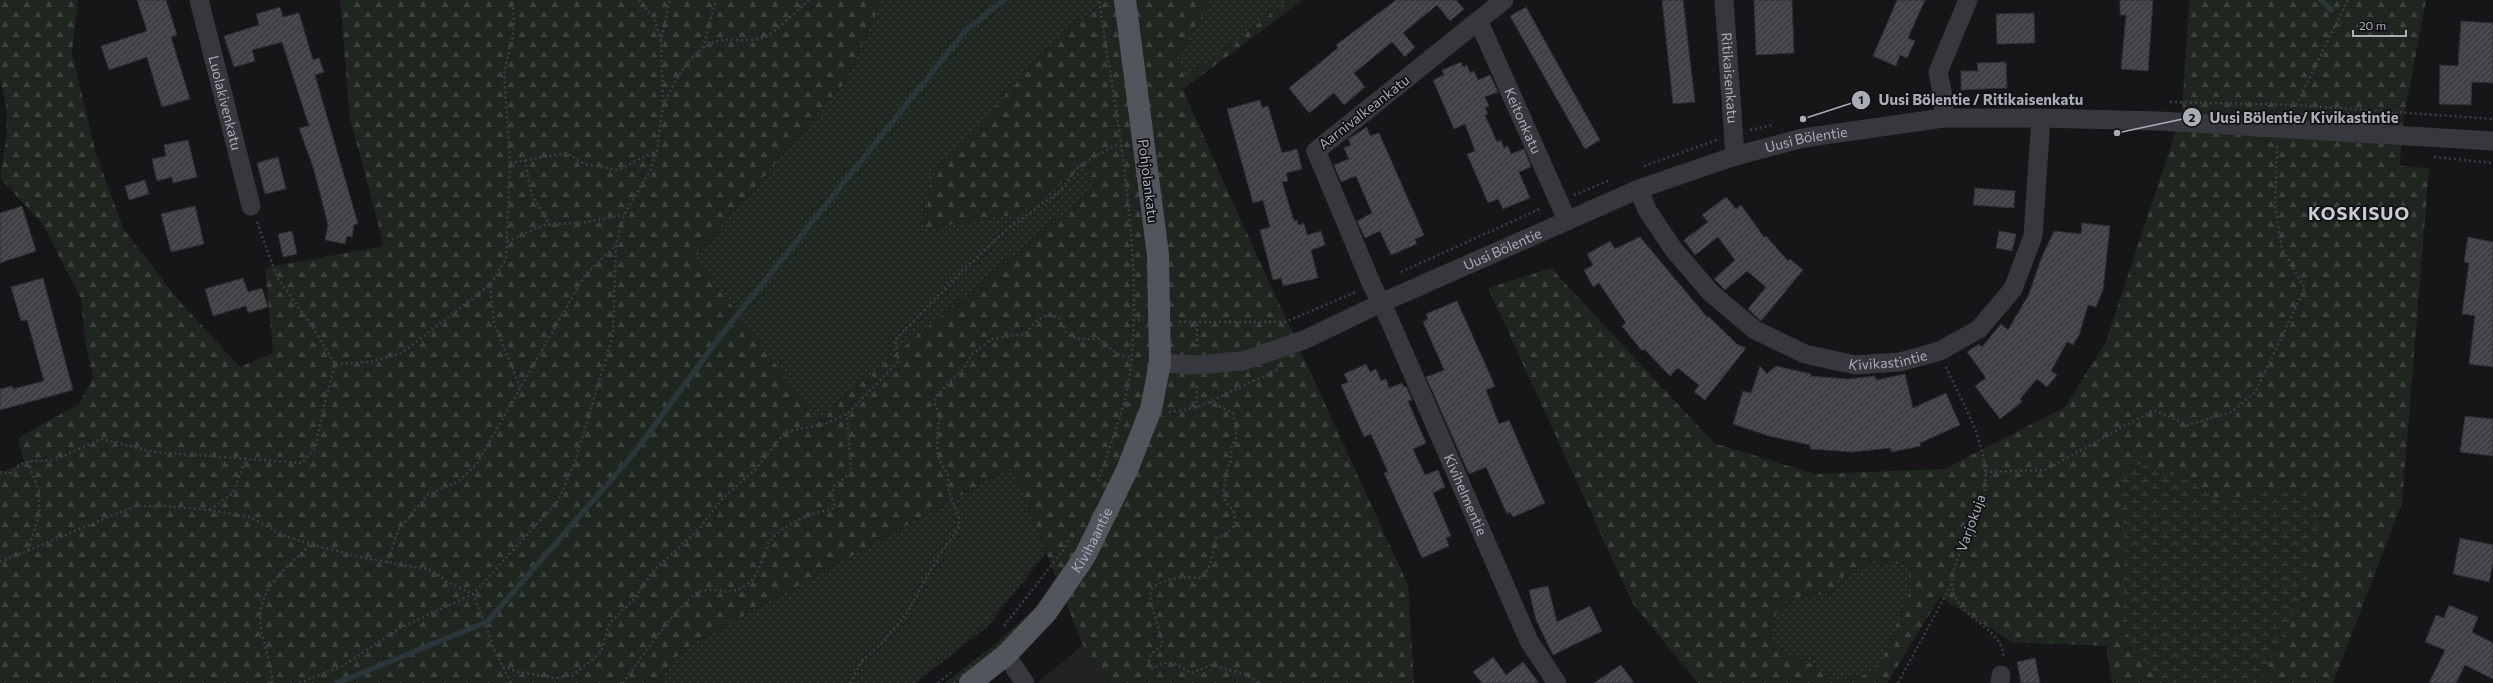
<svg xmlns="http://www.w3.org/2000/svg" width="2493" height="683" font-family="Commissioner,sans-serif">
	<defs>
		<pattern id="grass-dots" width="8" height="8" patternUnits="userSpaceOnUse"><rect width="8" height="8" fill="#1e261f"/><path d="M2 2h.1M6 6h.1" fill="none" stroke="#3c433d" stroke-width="1.8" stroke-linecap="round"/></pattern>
		<pattern id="forest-firs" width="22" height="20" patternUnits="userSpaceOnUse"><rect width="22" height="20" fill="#1e261f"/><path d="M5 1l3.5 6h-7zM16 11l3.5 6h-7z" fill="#3c433d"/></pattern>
		<pattern id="wetland-marsh" width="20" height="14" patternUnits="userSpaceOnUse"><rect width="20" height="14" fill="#1e261f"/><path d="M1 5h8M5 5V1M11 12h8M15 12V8" fill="none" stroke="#3c433d"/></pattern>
		<pattern id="building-hatch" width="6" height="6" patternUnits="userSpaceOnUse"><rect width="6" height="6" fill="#404145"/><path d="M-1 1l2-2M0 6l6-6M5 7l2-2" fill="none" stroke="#595a5e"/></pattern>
	</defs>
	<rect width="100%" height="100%" fill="#161618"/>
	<polygon fill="#222225" points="1083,645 1110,683 1037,683"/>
	<g fill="url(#grass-dots)">
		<polygon points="882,0 1108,0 1089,13 924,229 1019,214 1086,166 1092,190 817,419 569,454 695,257 846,81"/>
		<polygon points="1211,0 1290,0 1185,78 1178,57"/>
		<polygon points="1012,467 1046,553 987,627 916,683 659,683 682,650"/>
		<path d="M1877 562 1907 565 1911 588 1881 663 1864 675 1832 680 1812 664 1780 653 1771 641C1772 634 1772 623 1775 616 1786 594 1812 595 1833 593L1835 580Z"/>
		<polygon points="1067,563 1072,568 1000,649 957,683 945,683 996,643 1033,610"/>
	</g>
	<g fill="url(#forest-firs)" fill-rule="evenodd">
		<polygon points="0,0 78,0 72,53 96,154 124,230 181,303 240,367 273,353 265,268 384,246 350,118 340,0 882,0 846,81 695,257 817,419 1092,190 1086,166 1019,214 923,229 933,175 1061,34 1108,0 1211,0 1178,57 1185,78 1290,0 1303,0 1183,89 1233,203 1408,585 1414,683 1110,683 1083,645 1012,467 682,650 659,683 0,683 0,473 24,462 18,438 79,404 93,378 85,340 81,299 42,223 0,178 7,133 6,105 0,79"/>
		<path d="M2189 0H2426L2402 127 2400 166 2429 168 2402 503 2333 683H2112L2106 646 2012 642 1940 597 1887 683H1698L1633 604 1488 288 1551 268 1714 443 1815 474 1944 469 2065 407 2106 341 2182 113ZM1877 562 1907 565 1911 588 1881 663 1864 675 1833 680 1812 664 1780 653 1771 641C1772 634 1772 623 1775 616 1786 594 1812 595 1833 593L1835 580Z"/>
	</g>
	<polygon fill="url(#wetland-marsh)" points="2136,463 2170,473 2197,485 2216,499 2237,500 2259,490 2303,491 2320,516 2312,550 2309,577 2287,629 2259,683 2165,683 2140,656 2122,625 2125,551 2119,473"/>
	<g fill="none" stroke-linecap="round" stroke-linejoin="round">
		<g stroke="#2c353c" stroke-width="5.5">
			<polyline points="2321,0 2331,10"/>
			<polyline points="337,683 487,622 632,456 719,338 966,30 1004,0"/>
		</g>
	</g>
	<g fill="url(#building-hatch)" stroke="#303034">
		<polygon points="137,0 166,0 177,35 171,37 190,99 162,107 147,57 109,70 101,46 147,31"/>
		<polygon points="1396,0 1456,0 1464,9 1450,21 1437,5 1403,33 1415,47 1405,57 1392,42 1354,73 1365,87 1344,105 1334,93 1309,113 1289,88 1338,48 1336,45"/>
		<polygon points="1662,0 1683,0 1695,102 1673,104"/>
		<polygon points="1754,0 1792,0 1794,53 1756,55"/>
		<polygon points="1897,0 1925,0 1908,38 1915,41 1907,58 1900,55 1896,66 1873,56"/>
		<polygon points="2120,0 2153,0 2148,71 2121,69 2126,15 2120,15"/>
		<polygon points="280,7 283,17 299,13 313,60 319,58 324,72 315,75 358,224 354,225 352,237 347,236 345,244 325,240 328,225 314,170 299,128 309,126 282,42 252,50 255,61 234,67 224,36 259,25 256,14"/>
		<polygon points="1526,7 1600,140 1585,149 1510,16"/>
		<polygon points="2034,13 2035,43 1997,44 1996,14"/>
		<polygon points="2461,21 2493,23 2493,83 2472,82 2471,105 2439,104 2440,65 2458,66"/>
		<polygon points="1461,62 1463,67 1467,65 1470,73 1474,71 1478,80 1490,75 1498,92 1485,97 1489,106 1485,108 1488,114 1485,115 1497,142 1501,140 1504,148 1508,146 1511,154 1524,149 1531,167 1519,172 1530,198 1503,209 1498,199 1488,203 1467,154 1475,151 1465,124 1454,129 1433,80 1444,75 1442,70"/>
		<polygon points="2006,62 2007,88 1961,90 1961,71 1978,71 1977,63"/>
		<polygon points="1260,100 1262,108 1268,106 1282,153 1297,149 1302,169 1286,173 1288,181 1282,182 1294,221 1297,220 1298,225 1304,223 1307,235 1321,231 1325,245 1311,250 1318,278 1283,286 1281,278 1273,280 1260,230 1270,227 1263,200 1253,203 1227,109"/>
		<polygon points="1367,127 1370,136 1379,133 1424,235 1415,239 1417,244 1391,255 1380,231 1365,238 1359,225 1357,221 1372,213 1356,176 1341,182 1334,165 1349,159 1344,148 1351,145 1348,139"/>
		<polygon points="188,140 197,177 173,183 172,177 157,181 152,159 166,156 164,145"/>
		<polygon points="278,157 286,189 265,194 257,163"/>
		<polygon points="145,180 149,194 129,200 125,186"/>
		<polygon points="1975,188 2015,191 2014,208 1973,205"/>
		<polygon points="1726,197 1736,209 1741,205 1764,237 1766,236 1788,261 1790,259 1803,270 1761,321 1748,309 1766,287 1747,271 1725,290 1714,279 1735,260 1718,237 1695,255 1684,240 1708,222 1702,215"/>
		<polygon points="22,206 36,251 0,263 0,213"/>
		<polygon points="195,206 204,244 171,252 161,214"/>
		<polygon points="2082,223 2110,226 2103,290 2096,307 2088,305 2079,335 2073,345 2067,342 2051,371 2057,375 2047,387 2037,379 2020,399 2022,402 2000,419 1975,386 1986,378 1967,352 1979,344 1982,347 2001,324 2008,330 2029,294 2041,259 2054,231 2081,234"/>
		<polygon points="292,231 297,254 283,257 278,234"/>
		<polygon points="1999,231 2016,234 2012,251 1996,248"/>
		<polygon points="1640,237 1707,317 1709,317 1738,345 1746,348 1705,400 1694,392 1699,385 1678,368 1670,376 1644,349 1642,351 1622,326 1626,323 1599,283 1593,287 1584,270 1593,265 1587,254 1610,241 1615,249"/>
		<polygon points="2468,237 2493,242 2493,367 2469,364 2475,316 2462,314 2469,263 2464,262"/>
		<polygon points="43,278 73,390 0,410 0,389 12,386 13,389 44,381 27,320 21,321 11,287"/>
		<polygon points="243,278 248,292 262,288 268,307 248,313 246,306 213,316 205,289"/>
		<polygon points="1457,301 1495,386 1486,390 1499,424 1509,420 1545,503 1513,517 1510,512 1507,514 1486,467 1469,474 1426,377 1444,370 1423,322 1428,319 1426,314"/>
		<polygon points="1366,364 1370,372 1376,369 1381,381 1386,379 1389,388 1402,383 1404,387 1406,386 1412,400 1408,401 1426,443 1413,449 1425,475 1438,470 1445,487 1433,493 1451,536 1446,538 1449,546 1422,558 1384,473 1388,472 1371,434 1364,437 1341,385 1348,382 1344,374"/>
		<polygon points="1760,366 1767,374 1776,366 1811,374 1810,376 1848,379 1875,376 1876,380 1905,374 1913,408 1946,393 1960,425 1920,443 1921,446 1891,452 1891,448 1852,452 1810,449 1810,445 1769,436 1733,424 1743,391 1751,393"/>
		<polygon points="2465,416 2493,419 2493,456 2460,452"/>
		<polygon points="2460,538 2493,545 2493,562 2489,582 2453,574"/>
		<polygon points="1548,586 1557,622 1590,606 1602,631 1553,655 1536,620 1529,590"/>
		<polygon points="2449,605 2478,617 2472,632 2493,643 2493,679 2465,665 2456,683 2429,683 2445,650 2425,642 2436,615 2444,618"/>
		<polygon points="1493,657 1506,675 1523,662 1539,683 1482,683 1473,672"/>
		<polygon points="2035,658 2040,683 2021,683 2017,662"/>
		<polygon points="1621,665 1634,683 1594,683"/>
	</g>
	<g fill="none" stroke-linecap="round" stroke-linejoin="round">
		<g stroke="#3d3f44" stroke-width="2.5" stroke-dasharray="2 3" stroke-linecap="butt">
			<polyline points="639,0 654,19 661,40"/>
			<polyline points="703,48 716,0"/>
			<polyline points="2170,102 2296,105 2493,119"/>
			<path d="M663 105C675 82 691 48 718 41 734 37 748 44 764 37 778 31 797 10 809 0"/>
			<polyline points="2296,105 2348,0"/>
			<polyline points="1750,130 1773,125"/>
			<polyline points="2434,157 2493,163"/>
			<polyline points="525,160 531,193 549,224"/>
			<polyline points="510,163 567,153 584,164 618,170 656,151"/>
			<polyline points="1644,166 1717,140"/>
			<polyline points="1574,195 1610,180"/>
			<polyline points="257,222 277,277 311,325 335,364"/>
			<polyline points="507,241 545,225 586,222 624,215"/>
			<polyline points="1401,272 1542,208"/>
			<polyline points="490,286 494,323 520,387"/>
			<polyline points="1133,320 1140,320"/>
			<polyline points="1179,322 1285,322 1356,292"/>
			<polyline points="1197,324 1197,348"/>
			<path d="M1946 367C1964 407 1996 456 1982 502 1975 524 1951 563 1952 584 1953 618 2006 628 2003 658"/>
			<path d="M1210 402 1233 413 1236 430V439L1231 447V461L1228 464C1228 474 1222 489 1224 498 1226 504 1233 508 1234 513 1238 528 1226 534 1216 538 1213 552 1212 569 1200 578 1185 576 1162 578 1151 590 1148 603 1160 630 1163 644L1151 654 1148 666 1153 669C1167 657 1177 664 1191 673L1211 665 1245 674 1259 683"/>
			<polyline points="1124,403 1133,405"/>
			<polyline points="1196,408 1197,383"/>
			<polyline points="1169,412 1196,408 1279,369"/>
			<polyline points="0,472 9,474 24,462 54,460 101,439 154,452 302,463 315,448 324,406 335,364 371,362 402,353 490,285 506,259 510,163 504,72 514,31 513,0"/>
			<polyline points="1985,472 2045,470 2154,410 2188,425 2232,412 2256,391 2305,288 2282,249 2275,206 2277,145"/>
			<path d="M1098 481C1111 443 1127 404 1131 364 1143 247 1116 117 1099 0"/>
			<polyline points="210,510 233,493 246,458"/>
			<polyline points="28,550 39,516 39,491 28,462"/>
			<polyline points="0,562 135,506 164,506 210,510 250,517 282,535 310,544 365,558 431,570 447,582 473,594 497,655 511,683"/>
			<polyline points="387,563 398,531 427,495 459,481 476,465 585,275 616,245"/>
			<polyline points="1004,626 1065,548 1069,539"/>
			<polyline points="503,667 519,672 556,678 573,675 588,663 601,652 609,624 636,597 653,571 700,528 720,501 756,469 785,432 824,424 847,414 899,361 895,340 962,271 1005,231 1059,192 1079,166 1119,143"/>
			<path d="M272 683C272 666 267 655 263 639 251 591 281 575 310 544"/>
			<polyline points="299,683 341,667 400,628 473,594 558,501 576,459 613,335 616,245 624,215 650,171 657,151 663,105 661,40 670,0"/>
			<path d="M623 683C635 666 685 594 701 591 723 586 727 600 750 582 761 573 762 553 770 541 782 526 812 511 831 510L835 506 832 497 834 486 851 473 847 414"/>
			<path d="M850 683 862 661 882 643 907 613 938 557 959 527V518L947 486 949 477 937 455 938 427 940 418 934 402 937 395 965 367 971 355 992 339 1025 334C1034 323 1043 310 1059 318L1066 332 1076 339H1099L1116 353 1131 358"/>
			<polyline points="938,683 953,671"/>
			<polyline points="1898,683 1951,585"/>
		</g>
		<g stroke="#37383d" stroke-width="19">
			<path id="s1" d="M199 0 251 206"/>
			<path id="s2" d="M1504 0 1316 151 1372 285 1389 319 1529 641 1557 683"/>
			<path id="s3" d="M1724 0 1735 156"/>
			<path id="s4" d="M1479 22 1567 220"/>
			<polyline points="1943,118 1944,101 1938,72 1968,0"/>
			<path id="s5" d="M1639 189 1647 210 1674 250 1711 293 1755 330 1805 354 1855 365 1900 362 1940 351 1979 329 2013 289 2033 236 2041 118"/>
			<path id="s6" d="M1160 363 1197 365 1243 361 1304 340 1381 303 1639 189 1735 156 1803 138 1943 118H2041L2158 121 2493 141"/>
			<polyline points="1006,655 1025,683"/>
			<polyline points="2000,683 2001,675"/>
		</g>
		<path stroke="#53555c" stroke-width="22" id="s7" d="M970 683 1006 655 1046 613 1085 556 1127 470 1151 409 1160 363 1158 255 1125 0"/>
	</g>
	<g text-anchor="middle" stroke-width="3.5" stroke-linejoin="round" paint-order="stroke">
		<g font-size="14" fill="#a8adb8" stroke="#111113">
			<text dy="5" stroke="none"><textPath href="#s3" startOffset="78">Ritikaisenkatu</textPath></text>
			<text dy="5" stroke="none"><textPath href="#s1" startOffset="106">Luolakivenkatu</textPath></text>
			<text transform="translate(1364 112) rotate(-38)" y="5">Aarnivalkeankatu</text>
			<text dy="5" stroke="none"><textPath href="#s4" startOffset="108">Keitonkatu</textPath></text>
			<text dy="5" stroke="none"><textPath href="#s6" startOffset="690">Uusi Bölentie</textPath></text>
			<text transform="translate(1148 181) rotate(83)" y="5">Pohjolankatu</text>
			<text dy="5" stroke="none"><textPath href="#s6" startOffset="366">Uusi Bölentie</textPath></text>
			<text dy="5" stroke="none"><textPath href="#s5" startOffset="325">Kivikastintie</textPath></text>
			<text dy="5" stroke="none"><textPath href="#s2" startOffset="616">Kivihelmentie</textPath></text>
			<text transform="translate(1971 523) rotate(-70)" y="5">Varjokuja</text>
			<text dy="5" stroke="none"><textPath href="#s7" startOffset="190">Kivihaantie</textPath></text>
		</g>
		<g font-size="18" font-weight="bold" letter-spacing="1" fill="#c9ccd4" stroke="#111113">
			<text x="2359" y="220">KOSKISUO</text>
		</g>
	</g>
	<path fill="none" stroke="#a8adb8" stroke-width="1.5" d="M1803 119L1861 100M2117 133L2192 117"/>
	<g fill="#a8adb8" stroke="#111113" stroke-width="1.5">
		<circle cx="1803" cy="119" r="4"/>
		<circle cx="2117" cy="133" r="4"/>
		<circle cx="1861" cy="100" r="10"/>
		<circle cx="2192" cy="117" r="10"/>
	</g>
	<g font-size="12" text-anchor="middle" font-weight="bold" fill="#111">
		<text x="1861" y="104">1</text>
		<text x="2192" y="122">2</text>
	</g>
	<g font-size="15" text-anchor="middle" font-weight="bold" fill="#a8adb8" stroke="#111113" stroke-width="3.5" stroke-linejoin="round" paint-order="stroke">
		<text x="1981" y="105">Uusi Bölentie / Ritikaisenkatu</text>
		<text x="2304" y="123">Uusi Bölentie/ Kivikastintie</text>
	</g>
	<path d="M2353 30v6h53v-6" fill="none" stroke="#a8adb8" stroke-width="2"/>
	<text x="2359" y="30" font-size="12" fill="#a8adb8" stroke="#111113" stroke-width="3" paint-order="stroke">20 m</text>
</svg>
